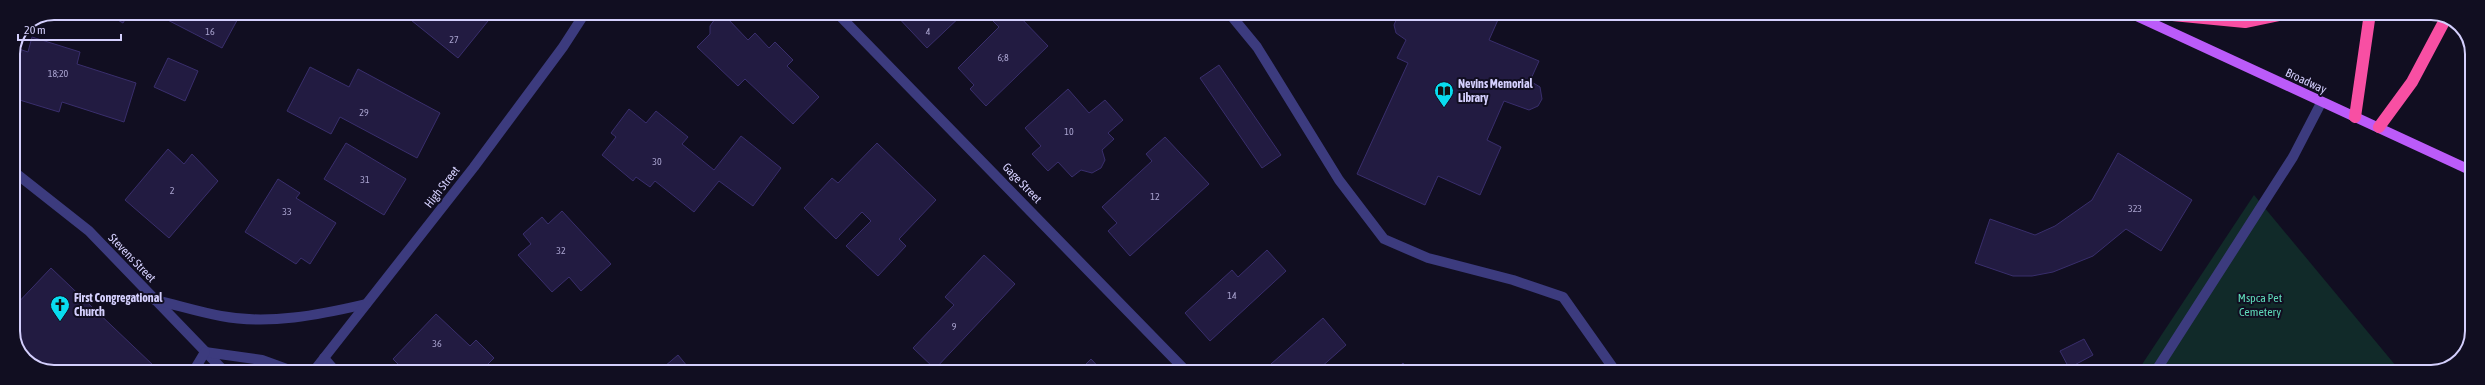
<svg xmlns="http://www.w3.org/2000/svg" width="2485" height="385" font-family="'Asap Condensed',sans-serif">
	<rect width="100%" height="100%" fill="#110e21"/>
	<polygon fill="#112a29" points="2254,195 2401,372 2137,372"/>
	<g fill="#221b41" stroke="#392e6c">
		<polygon points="105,13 129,13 123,23"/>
		<polygon points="154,13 241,13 222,48"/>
		<polygon points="408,13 479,13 488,21 458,58 406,16"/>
		<polygon points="894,13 964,13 927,48"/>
		<polygon points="1002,13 1016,13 1048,46 986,106 970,89 974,85 958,68 999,27 993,21"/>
		<polygon points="1399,13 1501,13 1489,40 1539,61 1530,81 1540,87 1542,99 1538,106 1529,110 1504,101 1487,140 1501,147 1480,195 1438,176 1425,205 1357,174 1408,63 1397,58 1406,40 1396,33 1394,25"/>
		<polygon points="721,17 727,18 748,40 755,33 769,48 775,42 793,60 787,66 819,97 793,124 745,79 738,86 697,47 710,34 710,26 715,19"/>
		<polygon points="32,37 80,52 77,64 136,83 124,122 62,102 59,112 13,98 17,82 13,81 13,57 16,48 28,52"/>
		<polygon points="168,58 198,71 185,101 154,87"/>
		<polygon points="1219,65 1281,155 1262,168 1200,78"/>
		<polygon points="310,67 349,87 358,69 440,113 417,158 340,117 331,134 287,111"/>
		<polygon points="1068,89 1089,113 1105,100 1123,120 1108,133 1114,139 1102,150 1105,160 1101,168 1092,173 1081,170 1072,177 1058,162 1048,171 1032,154 1041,146 1025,128"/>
		<polygon points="629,109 646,123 656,111 688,137 682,144 714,170 741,136 781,168 753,206 719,181 694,212 655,181 650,187 636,177 633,181 602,155 616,137 611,133"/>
		<polygon points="1165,137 1209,184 1130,256 1108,231 1117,223 1102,207 1152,161 1146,154"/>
		<polygon points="346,143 406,179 384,215 324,179"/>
		<polygon points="877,143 936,200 899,239 906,246 878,276 846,246 871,221 862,212 836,239 804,208 832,178 838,183"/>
		<polygon points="168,149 184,164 192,154 218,181 169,238 125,200"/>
		<polygon points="2118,153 2192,200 2161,251 2126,229 2093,256 2053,272 2032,276 2013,276 1975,263 1990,219 2035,235 2055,226 2092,200"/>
		<polygon points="278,179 300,193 296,198 336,223 310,264 301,258 296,264 245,232"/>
		<polygon points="562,211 611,264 581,291 569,277 552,292 518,255 531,244 523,234 542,217 548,224"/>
		<polygon points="1267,250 1286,271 1210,341 1185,313 1232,270 1238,277"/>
		<polygon points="984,255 1015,284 935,369 913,348 954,305 945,297"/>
		<polygon points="51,268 154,366 148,372 49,372 25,360 13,336 13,308"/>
		<polygon points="436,314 470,346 476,340 494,358 482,370 483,372 406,372 393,359"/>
		<polygon points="1323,318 1346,345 1319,369 1321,372 1262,372"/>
		<polygon points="2084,339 2093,355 2069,368 2060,351"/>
		<polygon points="678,355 692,372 658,372"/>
		<polygon points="1091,359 1103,372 1078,372"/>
		<polygon points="1403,363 1410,372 1393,372"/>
	</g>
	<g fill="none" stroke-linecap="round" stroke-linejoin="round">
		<g stroke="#3c3b7e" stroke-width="10">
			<polyline points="837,13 1187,372"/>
			<polyline points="1229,13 1257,47 1339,180 1384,239 1428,258 1513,280 1563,297 1616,372"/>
			<polyline points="13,171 89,231 225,372"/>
			<path d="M155 300C177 305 199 312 221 316 269 325 319 315 366 304"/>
			<polyline points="205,352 262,360 295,372"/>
			<polyline points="324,358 336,372"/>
			<polyline points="193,372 205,352"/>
			<polyline points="313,372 474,167 563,47 585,13"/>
			<polyline points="2155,372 2293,157 2321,103"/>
		</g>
		<polyline stroke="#bb5bf9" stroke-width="10" points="2130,13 2472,171"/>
		<g stroke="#f84fa3" stroke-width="12">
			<polyline points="2152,13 2245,22 2289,13"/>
			<polyline points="2355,117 2370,13"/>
			<polyline points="2379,127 2412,82 2446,18"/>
		</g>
	</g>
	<defs>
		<g id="library-pin" transform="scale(1)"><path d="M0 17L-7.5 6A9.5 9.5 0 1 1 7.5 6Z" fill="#09dcef" stroke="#110e21"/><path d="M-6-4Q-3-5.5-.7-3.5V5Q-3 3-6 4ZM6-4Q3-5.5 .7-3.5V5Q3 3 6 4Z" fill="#111"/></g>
		<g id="church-pin" transform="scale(1)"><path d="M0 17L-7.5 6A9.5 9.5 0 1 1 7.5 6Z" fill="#09dcef" stroke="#110e21"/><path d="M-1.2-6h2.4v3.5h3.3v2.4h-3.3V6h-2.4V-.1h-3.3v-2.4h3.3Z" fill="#111"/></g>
	</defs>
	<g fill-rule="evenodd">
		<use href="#library-pin" x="1444" y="91"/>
		<use href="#church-pin" x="60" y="305"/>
	</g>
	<g text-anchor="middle" stroke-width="4" stroke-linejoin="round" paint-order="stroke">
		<g font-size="10" fill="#a8a2ce">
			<text x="210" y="35">16</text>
			<text x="928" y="35">4</text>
			<text x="454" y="43">27</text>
			<text x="1003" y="61">6;8</text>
			<text x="58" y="77">18;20</text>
			<text x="364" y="116">29</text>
			<text x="1069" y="135">10</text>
			<text x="657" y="165">30</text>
			<text x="365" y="183">31</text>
			<text x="172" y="194">2</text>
			<text x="1155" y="200">12</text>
			<text x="2135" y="212">323</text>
			<text x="287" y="215">33</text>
			<text x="561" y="254">32</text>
			<text x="1232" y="299">14</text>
			<text x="954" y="330">9</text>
			<text x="437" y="347">36</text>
		</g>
		<g font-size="12" fill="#d4cffd" stroke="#110e21">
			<text transform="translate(2306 81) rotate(25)" y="4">Broadway</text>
			<text transform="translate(1022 183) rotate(46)" y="4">Gage Street</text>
			<text transform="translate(442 187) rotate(-52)" y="4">High Street</text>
			<text transform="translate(132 258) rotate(46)" y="4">Stevens Street</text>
		</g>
		<g font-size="12" font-weight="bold" fill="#d4cffd" stroke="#110e21" text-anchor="start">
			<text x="1458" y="88">Nevins Memorial<tspan x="1458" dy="14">Library</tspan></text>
			<text x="74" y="302">First Congregational<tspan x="74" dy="14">Church</tspan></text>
		</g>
		<g font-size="12" fill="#5fdab9" stroke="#110e21">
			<text x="2260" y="302">Mspca Pet<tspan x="2260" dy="14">Cemetery</tspan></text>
		</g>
	</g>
	<path d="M0 0H2485V385H0ZM54 20H2431A34 34 0 0 1 2465 54V331A34 34 0 0 1 2431 365H54A34 34 0 0 1 20 331V54A34 34 0 0 1 54 20Z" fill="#110e21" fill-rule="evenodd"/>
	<path fill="none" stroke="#d4cffd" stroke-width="2" d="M54 20H2431A34 34 0 0 1 2465 54V331A34 34 0 0 1 2431 365H54A34 34 0 0 1 20 331V54A34 34 0 0 1 54 20Z"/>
	<path d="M18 34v6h103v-6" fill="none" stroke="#d4cffd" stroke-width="2"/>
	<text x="24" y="34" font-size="12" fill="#d4cffd" stroke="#110e21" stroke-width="3" paint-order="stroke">20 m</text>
</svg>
